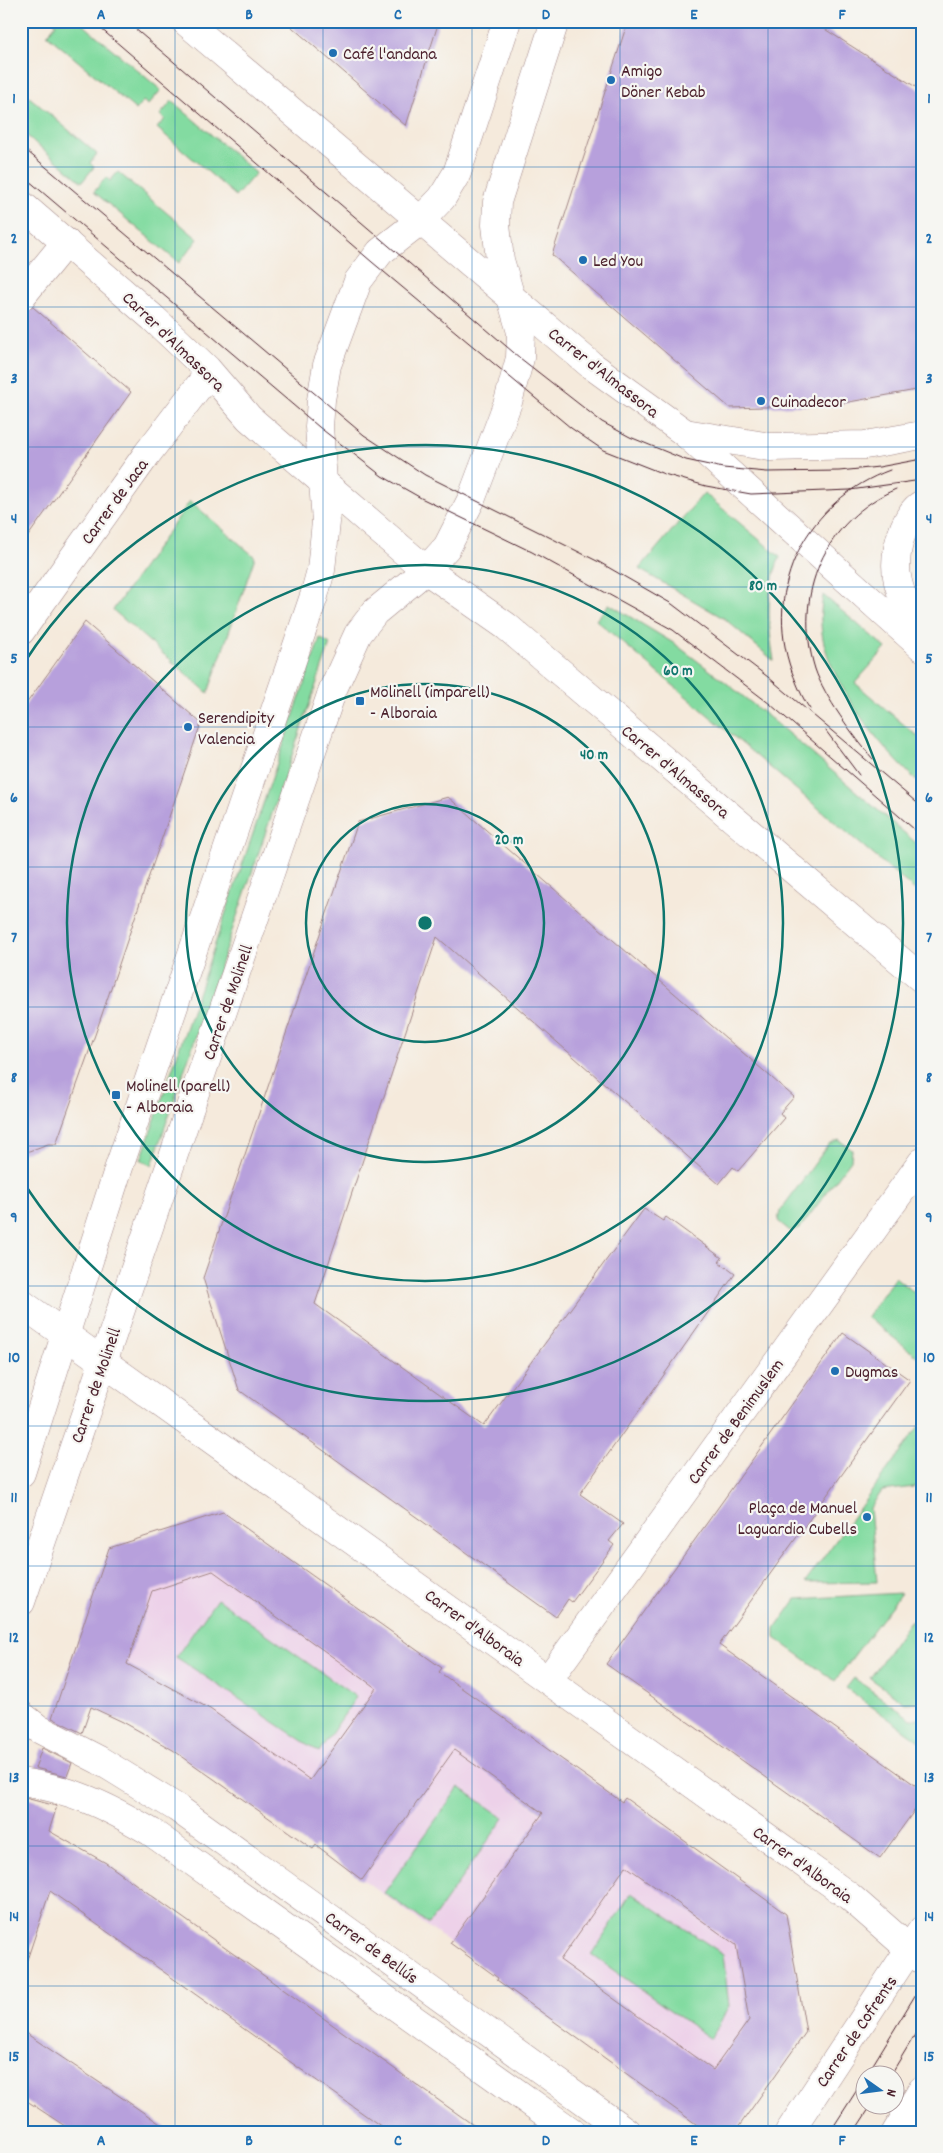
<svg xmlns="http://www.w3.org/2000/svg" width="943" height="2153" font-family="Dekko,sans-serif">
	<rect width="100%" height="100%" fill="#f6f6f2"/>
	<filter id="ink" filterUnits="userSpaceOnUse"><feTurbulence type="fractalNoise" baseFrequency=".02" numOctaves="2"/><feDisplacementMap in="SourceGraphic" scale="10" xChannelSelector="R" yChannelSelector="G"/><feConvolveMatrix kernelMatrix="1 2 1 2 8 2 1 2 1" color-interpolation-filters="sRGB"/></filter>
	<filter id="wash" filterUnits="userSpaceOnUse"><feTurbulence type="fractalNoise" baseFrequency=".0096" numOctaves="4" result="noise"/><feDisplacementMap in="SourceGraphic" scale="20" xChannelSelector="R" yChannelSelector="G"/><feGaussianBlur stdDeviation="1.12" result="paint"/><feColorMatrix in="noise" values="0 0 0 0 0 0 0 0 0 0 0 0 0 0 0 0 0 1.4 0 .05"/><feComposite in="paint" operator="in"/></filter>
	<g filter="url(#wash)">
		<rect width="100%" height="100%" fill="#f5eadc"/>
		<polygon fill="#edd1e9" points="213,1571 410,1712 408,1717 589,1847 593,1842 736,1945 749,2020 713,2070 531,1939 450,1943 316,1845 339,1801 210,1709 146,1674 134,1699 118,1690 152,1591"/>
		<g fill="#83dba1" stroke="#667d66">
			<polygon points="53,21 79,21 161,90 148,105 143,101 136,110 47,35 56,24"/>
			<polygon points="21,90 97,154 90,163 94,167 82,182 21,131"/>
			<polygon points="172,101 256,173 236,196 157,128 165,119 160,115"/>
			<polygon points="118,172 198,239 179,263 94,192 106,177 110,181"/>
			<path d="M704 493 780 557C765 592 768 624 774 661L725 619 639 569Z"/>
			<polygon points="190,501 255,557 208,693 113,610"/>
			<path d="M823 595 886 648 855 683 922 740V785C882 751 822 676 821 622 820 613 822 604 823 595Z"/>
			<polygon points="609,604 675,644 724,681 775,722 922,848 922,896 596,620"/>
			<polygon points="320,638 330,644 152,1165 141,1160"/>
			<polygon points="839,1140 852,1150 851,1160 800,1228 790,1231 778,1221 780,1211 829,1144"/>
			<polygon points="895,1277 915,1293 922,1319 922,1360 867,1317"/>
			<polygon points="922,1422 922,1486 882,1491 870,1508 877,1582 805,1583"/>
			<polygon points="901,1593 835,1681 775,1638 775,1629 796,1599"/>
			<polygon points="217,1599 356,1697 319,1752 176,1657"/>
			<polygon points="910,1621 922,1621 922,1702 905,1703 870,1678"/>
			<polygon points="854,1678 911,1719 922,1719 922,1743 846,1688"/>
			<polygon points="459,1787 504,1818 429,1924 384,1893"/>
			<polygon points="631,1893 723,1954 729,2006 711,2039 592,1955"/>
		</g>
		<g id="blocks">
			<g fill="#b7a0dc" fill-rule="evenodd">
				<polygon points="285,21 439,21 406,126"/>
				<polygon points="628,21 812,21 922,91 922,389 832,405 730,408 552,255"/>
				<polygon points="33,307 131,392 21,546 21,312"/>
				<polygon points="85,622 201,723 96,1032 56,1144 48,1144 21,1154 21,711"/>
				<polygon points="448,797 794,1097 780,1113 784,1118 738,1171 733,1167 719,1184 437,937 315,1304 484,1426 644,1209 663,1221 666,1217 722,1258 719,1262 735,1274 580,1494 623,1524 609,1541 614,1545 572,1602 568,1599 556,1617 239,1390 203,1278 358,822"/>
				<polygon points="843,1333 910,1380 719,1645 922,1790 922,1800 880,1858 606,1664"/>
				<path d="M223 1512 442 1668 439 1672 622 1802 625 1798 786 1914 806 2032 735 2132H707L497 1980 498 1978 450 1943 543 1813 454 1750 362 1880 316 1845 313 1849 173 1750 123 1722 91 1707 82 1733 52 1718 109 1548ZM213 1571 376 1688 310 1780 210 1709 127 1664 152 1591ZM626 1866 736 1945 749 2020 713 2070 560 1960Z"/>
				<polygon points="42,1748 72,1763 67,1776 35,1768"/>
				<polygon points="25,1798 57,1806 49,1831 106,1863 483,2132 389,2132 50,1891 27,1960 21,1959 21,1809"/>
				<polygon points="21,2030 112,2091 172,2132 74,2132 21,2097"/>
			</g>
		</g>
	</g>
	<g filter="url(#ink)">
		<use href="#blocks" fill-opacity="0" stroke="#a08484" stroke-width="1"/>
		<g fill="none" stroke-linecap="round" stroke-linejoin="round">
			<g stroke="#a08484" stroke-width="29">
				<g id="minor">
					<polyline points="21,297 66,242"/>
					<polyline points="685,433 770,447 865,445 922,435"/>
					<path d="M922 504C913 509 908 519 904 528 886 572 901 596 922 635"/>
					<polyline points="21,631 147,454 209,373"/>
					<polyline points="21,1303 849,1896 922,1960"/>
					<polyline points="21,1473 117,1173 314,596 321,570 326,522 319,427 321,400 327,365 358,281 380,252 421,220 442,198 457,173 507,21"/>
					<polyline points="21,1602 333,689 358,634 375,612 426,570 447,547 471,500 508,402 520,358 521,332 500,260 496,225 497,202 555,21"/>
					<polyline points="548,1680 922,1162"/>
					<polyline points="21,1715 39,1729 99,1760 177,1808 627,2132"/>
					<path d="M21 1782C72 1789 107 1806 151 1832L572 2132"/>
					<polyline points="789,2132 922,1930"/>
					<polyline points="896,2132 922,2090"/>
				</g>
			</g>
			<g stroke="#a08484" stroke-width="29">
				<g id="major">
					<polyline points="185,21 591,365 685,433 922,647"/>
					<polyline points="21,204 153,318 207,369 249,418 323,482 426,570 506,626 922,979"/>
				</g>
			</g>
			<use href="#minor" stroke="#fff" stroke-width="28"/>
			<use href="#major" stroke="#fff" stroke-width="28"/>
			<g stroke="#4a1f2b" stroke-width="1">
				<polyline points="92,21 372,262 571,428 603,450 664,474 706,486 751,494 850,490 922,480"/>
				<polyline points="126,21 520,358 602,422 630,437 686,460 723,468 767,472 839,471 879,467 922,459"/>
				<polyline points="21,146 364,435 425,475 599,562 672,604 768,677 922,807"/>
				<polyline points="21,174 319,427 382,476 421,498 532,552 673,630 770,704 922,836"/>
				<path d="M810 709C802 698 797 684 792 672 761 587 808 500 890 470"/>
				<polyline points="826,731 859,775"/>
				<path d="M873 759C854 737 824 696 815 669 792 595 825 519 896 489"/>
				<polyline points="866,2076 922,1984"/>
				<polyline points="890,2076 922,2023"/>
				<polyline points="830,2132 866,2076"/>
				<polyline points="854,2132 871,2106"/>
			</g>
		</g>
	</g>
	<path fill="none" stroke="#1f6fb2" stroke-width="1" stroke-opacity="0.55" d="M175 21V2132M323 21V2132M472 21V2132M620 21V2132M768 21V2132M21 167H922M21 307H922M21 447H922M21 587H922M21 727H922M21 867H922M21 1007H922M21 1146H922M21 1286H922M21 1426H922M21 1566H922M21 1706H922M21 1846H922M21 1986H922"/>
	<g fill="none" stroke="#0f766e" stroke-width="2.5">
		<circle cx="425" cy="923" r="119"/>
		<circle cx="425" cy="923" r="239"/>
		<circle cx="425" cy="923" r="358"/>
		<path d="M22 666A478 478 0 1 1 22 1180"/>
	</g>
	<g fill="#1f6fb2" stroke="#f6f6f2" stroke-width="2">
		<circle cx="333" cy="53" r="5"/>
		<circle cx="611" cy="80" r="5"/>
		<circle cx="583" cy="260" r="5"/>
		<circle cx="761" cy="401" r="5"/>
		<rect x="355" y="696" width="10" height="10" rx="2.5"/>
		<circle cx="188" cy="727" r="5"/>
		<rect x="111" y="1090" width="10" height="10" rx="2.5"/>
		<circle cx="835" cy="1371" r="5"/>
		<circle cx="867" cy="1517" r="5"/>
	</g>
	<g text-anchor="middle" stroke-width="4.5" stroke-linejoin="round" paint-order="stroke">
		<g font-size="18" fill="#4a1f2b" stroke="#f6f6f2" text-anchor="start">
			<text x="343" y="59">Café l'andana</text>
			<text x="621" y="76">Amigo<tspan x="621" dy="21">Döner Kebab</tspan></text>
			<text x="593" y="266">Led You</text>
			<text x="771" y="407">Cuinadecor</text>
			<text x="370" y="697">Molinell (imparell)<tspan x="370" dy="21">- Alboraia</tspan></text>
			<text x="198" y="723">Serendipity<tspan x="198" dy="21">Valencia</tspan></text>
			<text x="126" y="1091">Molinell (parell)<tspan x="126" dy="21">- Alboraia</tspan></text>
			<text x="845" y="1377">Dugmas</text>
			<text x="857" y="1513" text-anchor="end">Plaça de Manuel<tspan x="857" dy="21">Laguardia Cubells</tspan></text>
		</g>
		<g font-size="18" fill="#4a1f2b" stroke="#f6f6f2">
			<text transform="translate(174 341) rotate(44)" y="6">Carrer d'Almassora</text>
			<text transform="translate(604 372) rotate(38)" y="6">Carrer d'Almassora</text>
			<text transform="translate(114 501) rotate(-54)" y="6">Carrer de Jaca</text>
			<text transform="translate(676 771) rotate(40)" y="6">Carrer d'Almassora</text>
			<text transform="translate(227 1002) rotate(-71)" y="6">Carrer de Molinell</text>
			<text transform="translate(95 1385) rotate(-71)" y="6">Carrer de Molinell</text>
			<text transform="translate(735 1421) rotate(-54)" y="6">Carrer de Benimuslem</text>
			<text transform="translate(475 1627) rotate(36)" y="6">Carrer d'Alboraia</text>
			<text transform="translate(803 1864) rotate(36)" y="6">Carrer d'Alboraia</text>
			<text transform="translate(372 1947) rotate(36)" y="6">Carrer de Bellús</text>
			<text transform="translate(856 2031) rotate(-56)" y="6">Carrer de Cofrents</text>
		</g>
	</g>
	<circle cx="425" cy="923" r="8" fill="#0f766e" stroke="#f6f6f2" stroke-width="2.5"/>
	<g font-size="15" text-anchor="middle" font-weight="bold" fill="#0f766e" stroke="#f6f6f2" stroke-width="4.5" stroke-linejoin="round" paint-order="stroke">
		<text x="763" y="590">80 m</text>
		<text x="678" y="675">60 m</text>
		<text x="594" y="759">40 m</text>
		<text x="509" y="844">20 m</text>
	</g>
	<rect width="943" height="2153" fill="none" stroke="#f6f6f2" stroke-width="55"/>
	<g transform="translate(880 2090) rotate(104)"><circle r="24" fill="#f6f6f2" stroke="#b1a0a2"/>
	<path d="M0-4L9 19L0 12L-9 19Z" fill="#1f6fb2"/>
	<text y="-8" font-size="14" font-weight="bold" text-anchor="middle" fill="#4a1f2b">N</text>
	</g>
	<rect x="28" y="28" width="888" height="2098" fill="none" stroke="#1f6fb2" stroke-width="2"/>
	<g font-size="16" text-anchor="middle" font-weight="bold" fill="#1f6fb2">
		<text x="101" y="19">A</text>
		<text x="249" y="19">B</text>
		<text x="398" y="19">C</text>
		<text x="546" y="19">D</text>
		<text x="694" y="19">E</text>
		<text x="842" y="19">F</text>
		<text x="14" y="103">1</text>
		<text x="929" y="103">1</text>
		<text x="14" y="243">2</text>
		<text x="929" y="243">2</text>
		<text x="14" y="383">3</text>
		<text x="929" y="383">3</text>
		<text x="14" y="523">4</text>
		<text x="929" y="523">4</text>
		<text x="14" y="663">5</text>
		<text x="929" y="663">5</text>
		<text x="14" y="802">6</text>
		<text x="929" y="802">6</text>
		<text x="14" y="942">7</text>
		<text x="929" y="942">7</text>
		<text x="14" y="1082">8</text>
		<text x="929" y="1082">8</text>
		<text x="14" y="1222">9</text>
		<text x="929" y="1222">9</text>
		<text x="14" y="1362">10</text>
		<text x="929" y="1362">10</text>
		<text x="14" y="1502">11</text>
		<text x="929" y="1502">11</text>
		<text x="14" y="1642">12</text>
		<text x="929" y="1642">12</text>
		<text x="14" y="1782">13</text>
		<text x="929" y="1782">13</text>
		<text x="14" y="1921">14</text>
		<text x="929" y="1921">14</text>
		<text x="14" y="2061">15</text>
		<text x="929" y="2061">15</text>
		<text x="101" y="2145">A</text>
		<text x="249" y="2145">B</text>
		<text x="398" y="2145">C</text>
		<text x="546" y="2145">D</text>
		<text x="694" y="2145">E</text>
		<text x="842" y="2145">F</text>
	</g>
</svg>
